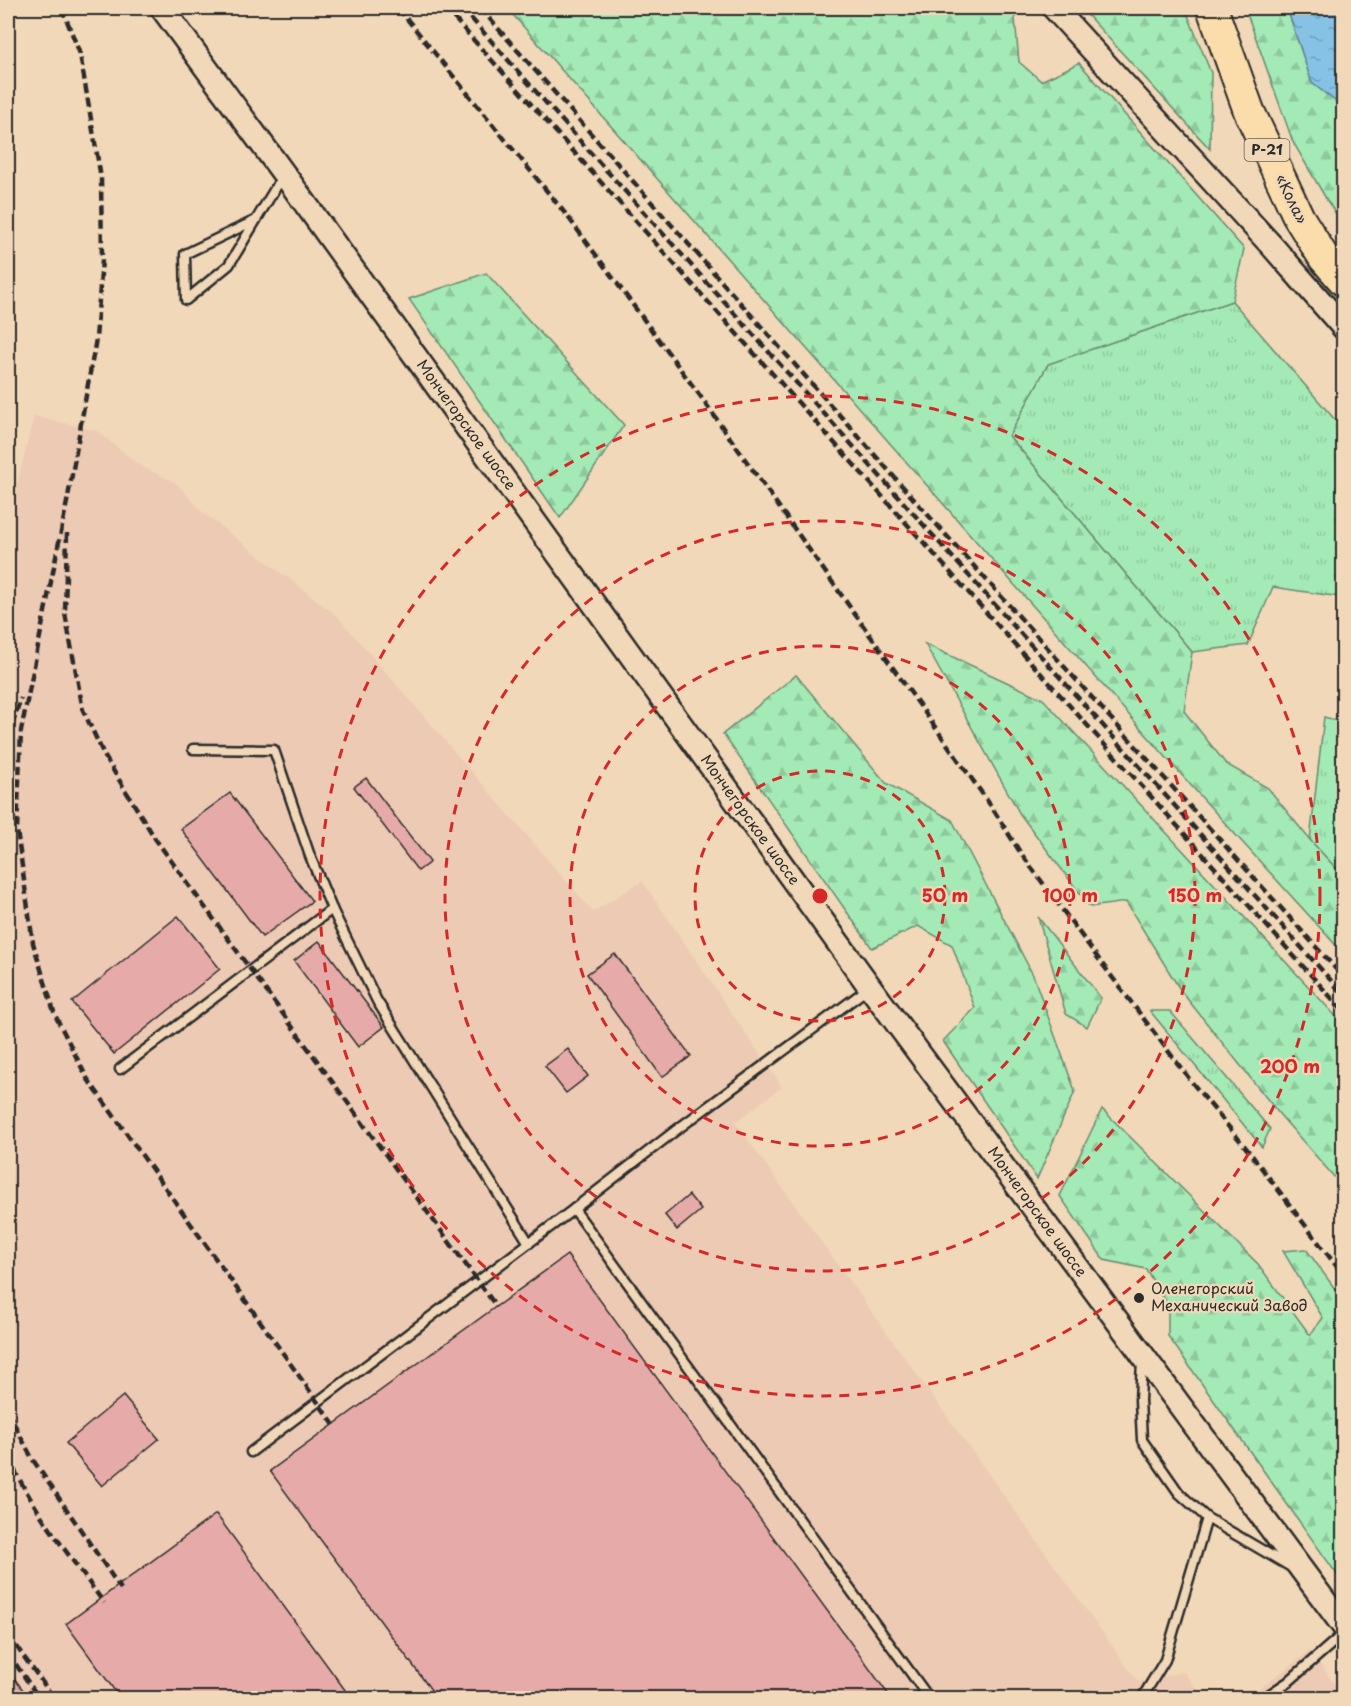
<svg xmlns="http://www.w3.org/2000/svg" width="1351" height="1706" font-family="'Playpen Sans',sans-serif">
	<defs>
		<pattern id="grass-tufts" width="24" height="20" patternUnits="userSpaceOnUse" patternTransform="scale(1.5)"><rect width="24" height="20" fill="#a4eab6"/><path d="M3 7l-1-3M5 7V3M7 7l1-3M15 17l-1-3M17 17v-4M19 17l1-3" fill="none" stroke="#8dc99d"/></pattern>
		<pattern id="forest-firs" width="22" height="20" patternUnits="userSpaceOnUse" patternTransform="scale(1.5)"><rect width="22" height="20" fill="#a4eab6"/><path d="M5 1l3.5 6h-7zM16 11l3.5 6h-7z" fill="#8dc99d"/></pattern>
		<pattern id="water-ripples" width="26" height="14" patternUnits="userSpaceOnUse" patternTransform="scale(1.5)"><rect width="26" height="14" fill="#86c2e5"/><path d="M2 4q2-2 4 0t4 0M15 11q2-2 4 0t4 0" fill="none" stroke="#6e9eba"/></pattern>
	</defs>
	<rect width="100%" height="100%" fill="#f0d8b8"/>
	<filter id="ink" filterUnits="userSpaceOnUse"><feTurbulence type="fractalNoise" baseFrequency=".0167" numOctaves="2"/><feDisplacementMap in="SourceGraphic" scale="12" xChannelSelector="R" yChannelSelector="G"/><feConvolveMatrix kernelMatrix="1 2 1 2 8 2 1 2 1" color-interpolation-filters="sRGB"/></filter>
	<g filter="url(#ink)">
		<g fill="#edcab3">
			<polygon points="34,416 97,431 139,465 176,483 202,512 337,616 593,912 642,881 782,1087 735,1122 1138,1682 1184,1672 1203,1698 8,1698 8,523"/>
			<polygon points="1310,1651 1340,1691 1329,1698 1247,1698"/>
		</g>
		<g fill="url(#grass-tufts)" stroke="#688a70" stroke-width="1.5">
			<polygon points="1232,301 1343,429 1343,610 1340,597 1273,587 1248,645 1192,652 1009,436 1048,364"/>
			<polygon points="1324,717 1343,722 1343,876 1310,840"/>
			<polygon points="1150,1011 1170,1011 1270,1129 1262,1147"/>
		</g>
		<g fill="url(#forest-firs)" stroke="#688a70" stroke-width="1.5">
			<polygon points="507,8 1014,8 1019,62 1041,81 1079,63 1244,249 1232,301 1048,364 1009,436 1192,652 1184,711 1226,764 1268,788 1310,840 1343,876 1343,953 1195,790"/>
			<polygon points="1081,8 1185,8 1211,73 1210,149"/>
			<polygon points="1245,8 1287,8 1312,83 1343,107 1343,224 1328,202 1293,142"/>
			<polygon points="486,273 624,425 560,518 409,299"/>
			<polygon points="925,644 1043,699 1343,1024 1343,1187 1280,1115 1181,991 1126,902 1090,907 1020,814"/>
			<polygon points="796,675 886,783 952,820 1033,975 1075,1091 1037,1179 943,1041 975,1008 952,945 918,926 872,948 723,734"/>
			<polygon points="1038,917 1101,998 1087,1027 1066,1014"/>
			<polygon points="1102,1109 1258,1264 1310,1335 1323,1318 1283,1251 1306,1249 1343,1300 1343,1583 1168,1336 1168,1307 1146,1269 1104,1260 1060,1196"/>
		</g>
		<polygon fill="url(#water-ripples)" stroke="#62869b" stroke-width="1.5" points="1287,8 1343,8 1343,107 1312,83"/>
		<g fill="#e6aba8" stroke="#2b2b2b" stroke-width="1.5">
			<polygon points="366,778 430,862 418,871 354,787"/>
			<polygon points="230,793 312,901 262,937 181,829"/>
			<polygon points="178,916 220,969 114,1054 72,1002"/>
			<polygon points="319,941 384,1027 358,1047 294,961"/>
			<polygon points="615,954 691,1056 662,1077 587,974"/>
			<polygon points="568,1049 588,1076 566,1093 545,1066"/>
			<polygon points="689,1195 701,1210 677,1230 665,1215"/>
			<polygon points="567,1255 891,1698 437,1698 270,1471"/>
			<polygon points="123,1396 159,1439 102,1486 66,1443"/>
			<polygon points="216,1514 351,1698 120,1698 66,1624"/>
			<polygon points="8,1670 29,1698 8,1698"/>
		</g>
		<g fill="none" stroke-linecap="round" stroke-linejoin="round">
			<g stroke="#2b2b2b" stroke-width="13">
				<g id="lane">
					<polyline points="256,220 185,254 186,300 229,265 282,177"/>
					<polyline points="193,749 274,750 310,856 332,909 377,1001 529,1243"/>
					<polyline points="870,987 675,1131 574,1209 929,1698"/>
					<polyline points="120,1069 332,909"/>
					<polyline points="1142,1362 1140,1400 1142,1440 1179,1493 1207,1518 1291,1567"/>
					<polyline points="251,1452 574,1209"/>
					<polyline points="1142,1698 1165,1660 1207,1518"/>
					<polyline points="1264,1698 1288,1682 1344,1633"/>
				</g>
			</g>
			<g stroke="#2b2b2b" stroke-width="27">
				<g id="secondary">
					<polyline points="162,8 284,174 870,987 1344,1627"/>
					<polyline points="1054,8 1272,246 1344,328"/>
				</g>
			</g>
			<g stroke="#2b2b2b" stroke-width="34">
				<polyline id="highway" points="1212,8 1249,111 1299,218 1324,258 1344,281"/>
			</g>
			<use href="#lane" stroke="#f0d8b8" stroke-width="8"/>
			<use href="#secondary" stroke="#f0d8b8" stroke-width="22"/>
			<use href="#highway" stroke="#faddab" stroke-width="30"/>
			<g stroke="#2b2b2b" stroke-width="4.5" stroke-dasharray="9 4.5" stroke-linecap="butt">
				<polyline points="62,8 80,54 101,178 102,260 96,339 68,497 21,731 17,831 33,943 55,1015 87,1078 334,1425"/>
				<polyline points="398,8 568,217 701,397 991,806 1020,852 1103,965 1194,1085 1247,1149 1344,1276"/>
				<polyline points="445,8 1344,1012"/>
				<polyline points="462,8 539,95 1344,995"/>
				<polyline points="480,8 911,496 1344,978"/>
				<polyline points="67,533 65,613 83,710 105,757 156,840 496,1306"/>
				<polyline points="8,738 21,698"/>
				<polyline points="8,1412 33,1460 121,1589"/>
				<path d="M8 1456C31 1508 70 1556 104 1603"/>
				<polyline points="8,1635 54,1698"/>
				<polyline points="8,1653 39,1698"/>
			</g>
		</g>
	</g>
	<g fill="none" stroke="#d62828" stroke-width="3" stroke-dasharray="10 8">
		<circle cx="820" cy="896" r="125"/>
		<circle cx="820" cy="896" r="250"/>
		<circle cx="820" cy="896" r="375"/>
		<circle cx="820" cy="896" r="500"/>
	</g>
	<circle fill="#2b2b2b" stroke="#f0d8b8" stroke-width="2" cx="1139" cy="1298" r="6"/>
	<g text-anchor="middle" stroke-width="4.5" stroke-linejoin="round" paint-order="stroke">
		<rect fill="#f0d8b8" stroke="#665f55" stroke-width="1.5" x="1244.5" y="139" width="45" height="22" rx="4.5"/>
		<g font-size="14" font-weight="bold" fill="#2b2b2b">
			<text x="1267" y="155">Р-21</text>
		</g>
		<g font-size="15" fill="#2b2b2b" stroke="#f0d8b8">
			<text transform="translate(1291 199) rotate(64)" y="5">«Кола»</text>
			<text transform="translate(466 425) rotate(54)" y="5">Мончегорское шоссе</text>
			<text transform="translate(750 820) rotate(54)" y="5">Мончегорское шоссе</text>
			<text transform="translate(1037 1212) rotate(54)" y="5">Мончегорское шоссе</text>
		</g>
		<g font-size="15" fill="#2b2b2b" stroke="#f0d8b8" text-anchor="start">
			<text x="1151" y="1294">Оленегорский<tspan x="1151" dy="17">Механический Завод</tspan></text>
		</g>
	</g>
	<circle cx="820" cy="896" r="9" fill="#d62828" stroke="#f0d8b8" stroke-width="3"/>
	<g font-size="18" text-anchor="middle" font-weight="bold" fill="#d62828" stroke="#f0d8b8" stroke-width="4.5" stroke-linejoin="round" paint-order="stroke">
		<text x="945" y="902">50 m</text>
		<text x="1070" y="902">100 m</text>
		<text x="1195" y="902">150 m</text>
		<text x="1290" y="1073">200 m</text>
	</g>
	<rect width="1351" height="1706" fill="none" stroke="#f0d8b8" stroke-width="30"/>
	<rect x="15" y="15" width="1321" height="1676" fill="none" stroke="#2b2b2b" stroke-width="2" filter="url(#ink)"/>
</svg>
